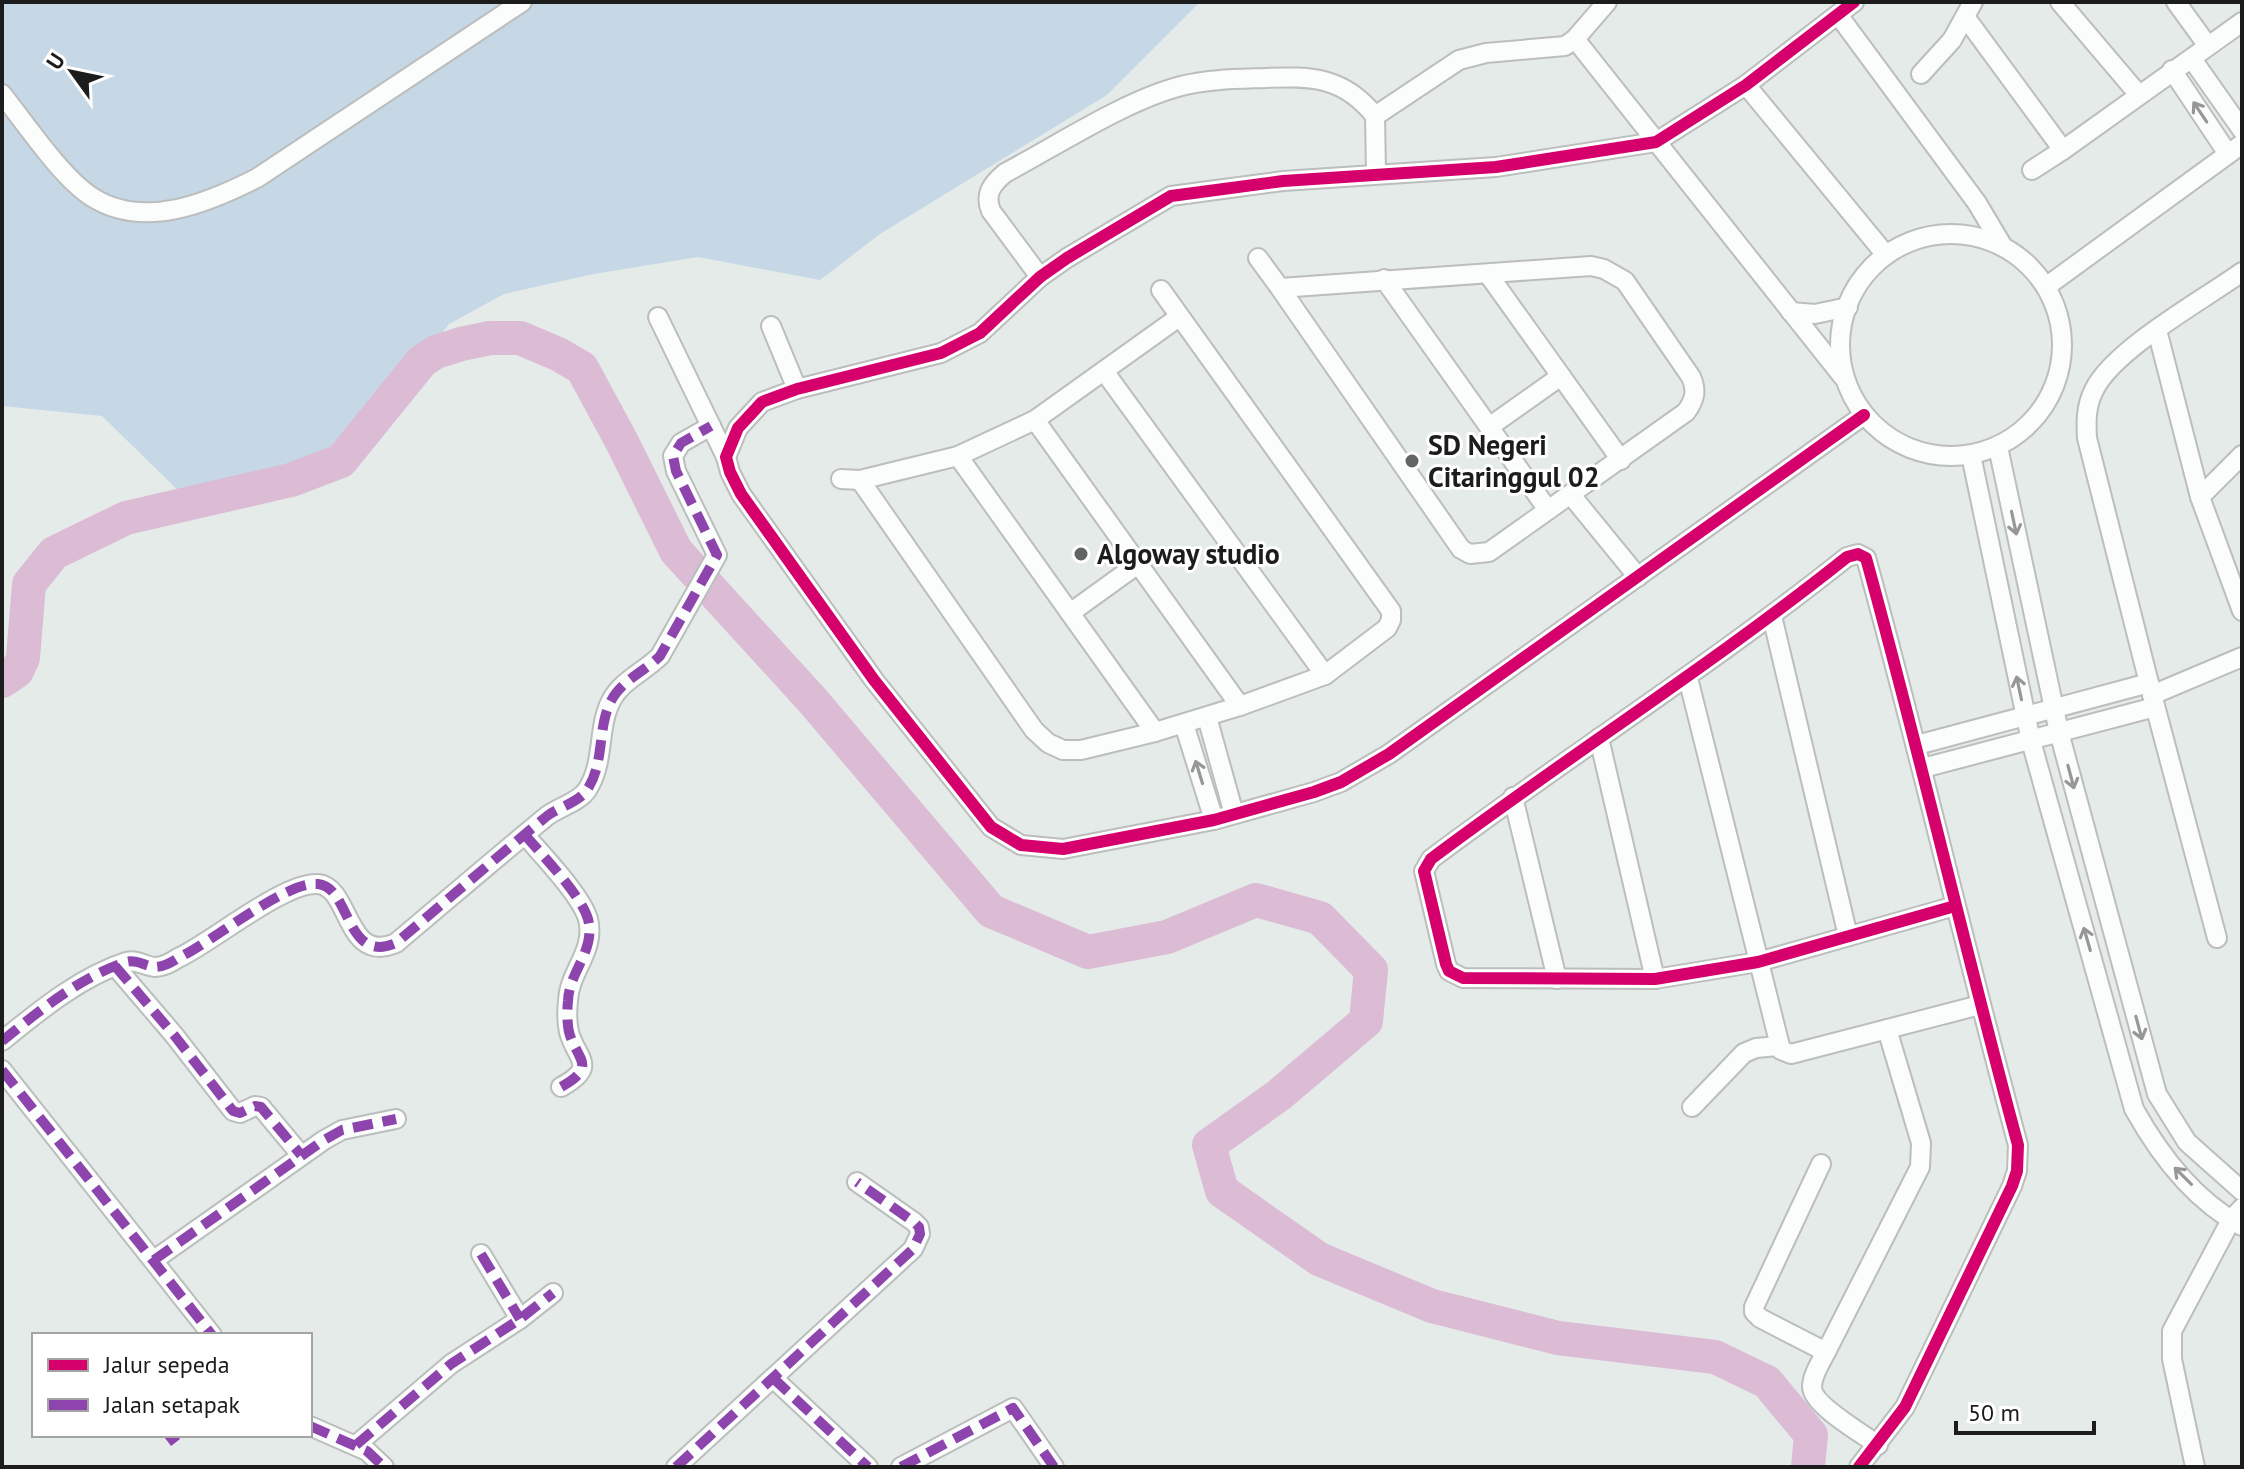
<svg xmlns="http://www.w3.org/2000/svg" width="2244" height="1469" font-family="'PT Sans',sans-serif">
	<rect width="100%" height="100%" fill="#e5ebe9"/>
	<polygon fill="#c6d7e6" points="2,2 1200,2 1107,95 880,234 820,280 698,257 594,274 504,294 449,324 341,461 291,480 189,501 102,416 2,406"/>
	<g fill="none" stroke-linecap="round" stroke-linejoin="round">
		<polyline stroke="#dcbbd5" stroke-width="34" points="2,681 17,671 23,658 29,584 54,553 126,518 291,480 341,461 422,361 436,352 461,344 490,338 520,338 558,354 582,368 622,442 676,551 813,701 991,911 1088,952 1167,937 1256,900 1320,918 1371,970 1366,1021 1279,1095 1209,1145 1222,1191 1319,1259 1432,1306 1558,1338 1715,1357 1767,1382 1811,1435 1808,1467"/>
		<g stroke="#bbbebd" stroke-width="22">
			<g id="minor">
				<polyline points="1854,2 1746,85 1656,142 1496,167 1283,181 1171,196 1067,258 1040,277 980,333 941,353 797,389 762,402 738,428 726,457 730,472 741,494 874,680 991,827 1021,845 1063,849 1214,820 1314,792 1341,782 1389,754 1864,415"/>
				<polyline points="2060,2 2139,95"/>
				<polyline points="2176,2 2208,46"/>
				<polyline points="1839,16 1977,203 2002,245"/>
				<polyline points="1966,18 2063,150 2242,22"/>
				<polyline points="1575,39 1843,377"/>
				<polyline points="2192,59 2242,130"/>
				<polyline points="2172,70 2228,154"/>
				<polyline points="1921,74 1952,40 1973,2"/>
				<polyline points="1746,85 1886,255"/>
				<path d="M2 94C26 124 61 177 92 197 144 230 208 203 257 178L522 2"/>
				<polyline points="1375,116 1459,60 1486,53 1565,46 1575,39 1607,2"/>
				<polyline points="2032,170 2063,150"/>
				<circle cx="1951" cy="345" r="111"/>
				<path d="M1258 258 1280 288 1591 266 1604 269 1625 281 1691 377C1697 390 1695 400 1686 412L1489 552 1470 554 1461 549 1280 288"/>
				<polyline points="1488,274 1621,460"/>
				<path d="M1040 277 991 211C984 194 992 184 1005 173 1058 145 1124 101 1181 86 1208 79 1238 79 1266 78 1312 76 1344 77 1375 116L1376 173"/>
				<polyline points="1384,279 1548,510"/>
				<polyline points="2047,286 2242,144"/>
				<polyline points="1791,312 1815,314 1848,307"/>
				<polyline points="658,317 726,457"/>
				<polyline points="771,326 797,389"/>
				<polyline points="2157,330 2200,497 2242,611"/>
				<polyline points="1104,371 1325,675"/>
				<polyline points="1035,420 1240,706"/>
				<polyline points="1489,427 1561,376"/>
				<polyline points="1998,447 2059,732 2157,1094 2187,1142 2242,1191"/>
				<path d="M1971 455 2031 741 2134 1109C2159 1154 2195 1201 2242 1226"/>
				<polyline points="958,456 1155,732"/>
				<polyline points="841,479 860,480 958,456 1035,420 1179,317"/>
				<polyline points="860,480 1034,730 1048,743 1063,750 1081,750 1155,732 1240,706 1325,675 1387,628 1391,620 1391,611 1161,290"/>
				<polyline points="1571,495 1638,577"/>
				<polyline points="2200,497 2242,455"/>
				<polyline points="1070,613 1138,564"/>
				<polyline points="1772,616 1848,936"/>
				<polyline points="1688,678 1781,1050 1791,1054 1980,1005"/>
				<polyline points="2152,695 2242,657"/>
				<polyline points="1207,717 1234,814"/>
				<polyline points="1184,724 1214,820"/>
				<polyline points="1599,738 1655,979"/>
				<polyline points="1917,745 2149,683"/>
				<polyline points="1923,768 2155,707"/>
				<polyline points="1513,797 1557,979"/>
				<path d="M525 835C542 855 581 895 588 919 596 951 569 971 568 1001 567 1010 567 1023 569 1032 576 1059 599 1066 561 1087"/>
				<path d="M2217 938 2149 683 2087 438C2086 421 2086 406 2094 390 2114 349 2203 300 2242 272"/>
				<polyline points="115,966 174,1035 233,1111 240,1113 255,1106 261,1107 301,1155"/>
				<path d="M2 1041C39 1011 80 977 126 962 137 959 144 966 155 967 163 967 172 962 178 958 211 943 285 881 318 884 351 887 345 965 396 943 446 901 496 858 547 816 559 807 579 802 587 790 605 763 597 728 611 701 621 681 645 671 660 656L717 555 676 471 673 456 681 443 711 426"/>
				<polyline points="2,1070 212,1335"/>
				<polyline points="1692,1107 1744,1053 1756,1048 1778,1046"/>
				<polyline points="1821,1164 1754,1307 1754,1312 1760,1318 1826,1352"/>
				<polyline points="481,1254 520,1319"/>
				<polyline points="154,1260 324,1140 342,1130 396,1119"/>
				<polyline points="773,1378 868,1467"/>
				<polyline points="310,1426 367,1451 384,1467"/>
				<polyline points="356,1445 451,1364 520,1319 553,1293"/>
				<path d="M1878 1445C1863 1434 1812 1405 1812 1387 1812 1375 1821 1362 1826 1352L1920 1167 1921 1143 1887 1029"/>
				<polyline points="676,1467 913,1249 920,1234 919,1227 914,1222 857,1182"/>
				<polyline points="901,1467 1013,1408 1054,1467"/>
				<path d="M1859 1467 1905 1407 2012 1186 2017 1171 2018 1145C1965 950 1920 753 1866 558L1858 554 1847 557C1713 664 1568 756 1431 859L1424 871 1446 964 1449 971 1463 978 1655 979 1758 962 1955 906"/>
				<polyline points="2195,1467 2172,1359 2172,1331 2231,1220 2242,1208"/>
			</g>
		</g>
		<use href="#minor" stroke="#fbfcfc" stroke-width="18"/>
		<g stroke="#8e44ad" stroke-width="10" stroke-dasharray="20 10" stroke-linecap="butt">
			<path d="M525 835C542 855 581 895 588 919 596 951 569 971 568 1001 567 1010 567 1023 569 1032 576 1059 599 1066 561 1087"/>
			<polyline points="115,966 174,1035 233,1111 240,1113 255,1106 261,1107 301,1155"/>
			<path d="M2 1041C39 1011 80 977 126 962 137 959 144 966 155 967 163 967 172 962 178 958 211 943 285 881 318 884 351 887 345 965 396 943 446 901 496 858 547 816 559 807 579 802 587 790 605 763 597 728 611 701 621 681 645 671 660 656L717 555 676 471 673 456 681 443 711 426"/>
			<polyline points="2,1070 212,1335"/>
			<polyline points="481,1254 520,1319"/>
			<polyline points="154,1260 324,1140 342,1130 396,1119"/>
			<polyline points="773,1378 868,1467"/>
			<polyline points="310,1426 367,1451 384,1467"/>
			<polyline points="168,1442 177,1435"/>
			<polyline points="356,1445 451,1364 520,1319 553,1293"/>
			<polyline points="676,1467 913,1249 920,1234 919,1227 914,1222 857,1182"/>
			<polyline points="901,1467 1013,1408 1054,1467"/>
		</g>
		<g stroke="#fff" stroke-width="17">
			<g id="cycleway">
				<polyline points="1854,2 1746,85 1656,142 1496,167 1283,181 1171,196 1067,258 1040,277 980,333 941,353 797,389 762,402 738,428 726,457 730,472 741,494 874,680 991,827 1021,845 1063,849 1214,820 1314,792 1341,782 1389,754 1864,415"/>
				<path d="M1859 1467 1905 1407 2012 1186 2017 1171 2018 1145C1965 950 1920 753 1866 558L1858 554 1847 557C1713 664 1568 756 1431 859L1424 871 1446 964 1449 971 1463 978 1655 979 1758 962 1955 906"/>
			</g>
		</g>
		<use href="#cycleway" stroke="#d6006c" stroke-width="12"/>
	</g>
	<defs><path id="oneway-shaft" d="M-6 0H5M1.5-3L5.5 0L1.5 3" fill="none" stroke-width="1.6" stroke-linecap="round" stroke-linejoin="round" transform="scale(2)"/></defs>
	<g stroke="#979797">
		<use href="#oneway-shaft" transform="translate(2200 112) rotate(-124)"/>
		<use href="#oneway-shaft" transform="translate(2014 523) rotate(78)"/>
		<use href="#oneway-shaft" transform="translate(2019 688) rotate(-102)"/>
		<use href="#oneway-shaft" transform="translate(1199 772) rotate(-107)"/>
		<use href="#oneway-shaft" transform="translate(2071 777) rotate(75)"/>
		<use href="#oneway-shaft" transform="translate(2087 939) rotate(-106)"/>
		<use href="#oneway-shaft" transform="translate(2139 1028) rotate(75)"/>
		<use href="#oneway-shaft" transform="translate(2183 1176) rotate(-135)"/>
	</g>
	<g fill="#626464" stroke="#fff" stroke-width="3">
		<circle cx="1412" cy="461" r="8"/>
		<circle cx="1081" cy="554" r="8"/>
	</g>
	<g text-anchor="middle" stroke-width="6" stroke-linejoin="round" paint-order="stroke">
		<g font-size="28" font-weight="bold" fill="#1c1c1c" stroke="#fff" text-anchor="start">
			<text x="1428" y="455">SD Negeri<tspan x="1428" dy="32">Citaringgul 02</tspan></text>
			<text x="1097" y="564">Algoway studio</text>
		</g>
	</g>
	<rect width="2244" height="1469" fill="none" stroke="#1c1c1c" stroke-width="8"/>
	<rect x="32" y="1333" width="280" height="104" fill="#ffffff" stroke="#a4a4a4" stroke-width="2"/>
	<rect x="48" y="1359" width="40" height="12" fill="#d6006c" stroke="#a4a4a4" stroke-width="2"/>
	<text x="104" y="1373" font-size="24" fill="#1c1c1c">Jalur sepeda</text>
	<rect x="48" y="1399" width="40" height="12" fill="#8e44ad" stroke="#a4a4a4" stroke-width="2"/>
	<text x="104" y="1413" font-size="24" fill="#1c1c1c">Jalan setapak</text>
	<g transform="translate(72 72) rotate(303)" stroke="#ffffff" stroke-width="6" paint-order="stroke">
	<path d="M0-6L14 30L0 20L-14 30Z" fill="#1c1c1c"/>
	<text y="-12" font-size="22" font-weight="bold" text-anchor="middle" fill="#1c1c1c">U</text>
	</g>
	<path d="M1956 1421v12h138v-12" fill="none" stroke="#1c1c1c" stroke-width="4"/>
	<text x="1968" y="1421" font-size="24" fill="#1c1c1c" stroke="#ffffff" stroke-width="6" paint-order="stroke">50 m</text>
</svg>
